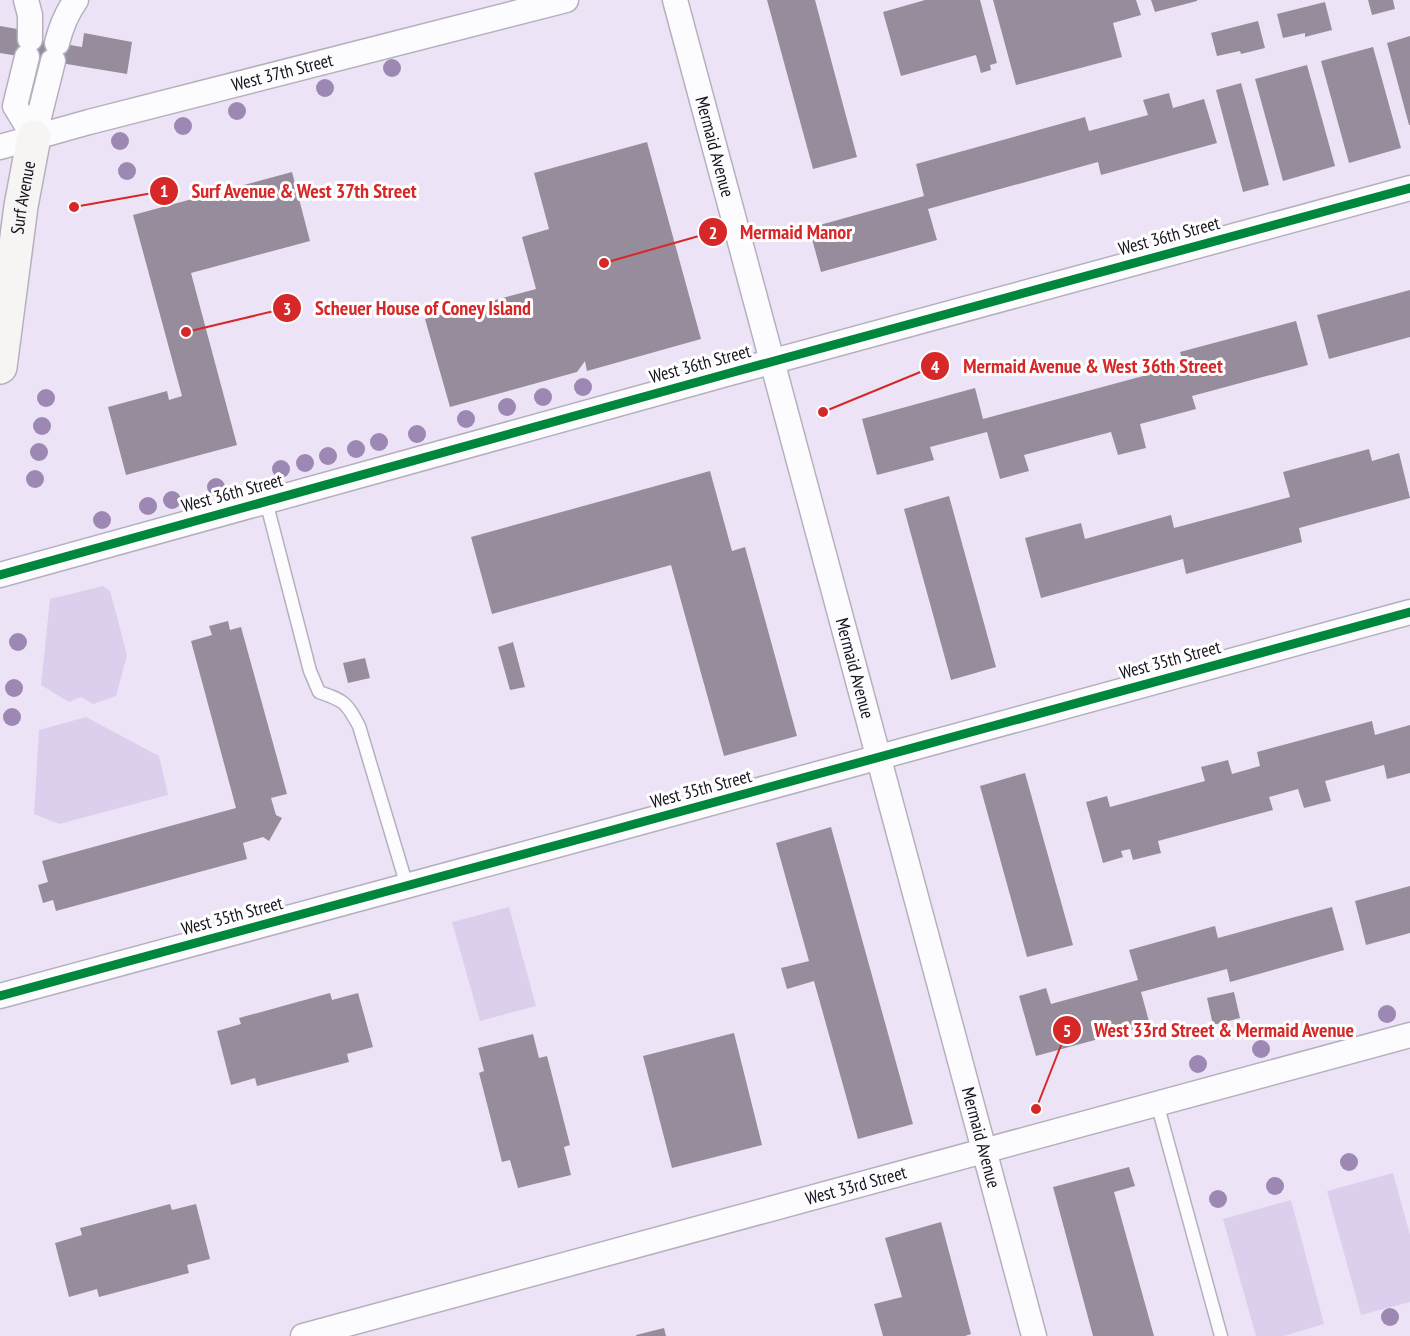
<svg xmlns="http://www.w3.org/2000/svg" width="1410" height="1336" font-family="'PT Sans Narrow',sans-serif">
	<rect width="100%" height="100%" fill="#ece4f6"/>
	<g fill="#dccfed">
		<polygon points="103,586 110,591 127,655 116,696 93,704 81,697 69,702 41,685 50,599"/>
		<polygon points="86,717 159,756 168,795 59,824 34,814 39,730"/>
		<polygon points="509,907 536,1006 480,1021 452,922"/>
		<polygon points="1393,1173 1410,1235 1410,1302 1361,1315 1327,1191"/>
		<polygon points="1291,1200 1324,1324 1284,1336 1256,1336 1223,1219"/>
	</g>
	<g fill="#978c9b">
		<polygon points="767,0 815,0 857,157 813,169"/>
		<polygon points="925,0 980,0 997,63 990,65 991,70 981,73 976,55 901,76 883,12"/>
		<polygon points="993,0 1136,0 1141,15 1113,23 1122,57 1016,85"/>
		<polygon points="1151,0 1197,0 1197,1 1155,12"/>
		<polygon points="1368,0 1393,0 1395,9 1372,15"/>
		<polygon points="1325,2 1332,30 1305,37 1305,33 1283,38 1277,14"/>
		<polygon points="1258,21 1265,48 1241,54 1240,51 1217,56 1211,33"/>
		<polygon points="0,26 23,30 22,37 82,47 84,33 132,42 127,74 0,53"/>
		<polygon points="1410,36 1410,125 1409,125 1387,43"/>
		<polygon points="1373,47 1401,148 1349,163 1321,61"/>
		<polygon points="1307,65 1335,166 1283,181 1255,79"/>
		<polygon points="1241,83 1269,185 1243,192 1216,90"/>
		<polygon points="1169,93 1173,108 1204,99 1217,143 1101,175 1098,162 928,209 937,240 821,272 809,228 924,196 916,164 1085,117 1089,131 1148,115 1143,100"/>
		<polygon points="647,142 701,339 587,371 585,361 577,372 450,407 425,319 536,289 522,237 549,229 534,173"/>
		<polygon points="292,172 310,241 191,273 237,445 126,475 108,407 167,391 169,400 182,396 133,215"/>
		<polygon points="1410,290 1410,337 1329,359 1317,315"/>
		<polygon points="1296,321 1308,365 1192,396 1196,409 1140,424 1146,448 1118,455 1111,432 1024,455 1029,471 1000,479 987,432 930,447 934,460 877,475 862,419 975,388 983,419 1184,365 1180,352"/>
		<polygon points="1369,449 1372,461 1399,453 1410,498 1299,528 1302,542 1186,574 1183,559 1041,598 1025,538 1081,523 1085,539 1171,515 1174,528 1290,497 1283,472"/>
		<polygon points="710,471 732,551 745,547 797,736 724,756 671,565 492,614 471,537"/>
		<polygon points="949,496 996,667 951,680 904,509"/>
		<polygon points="228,621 230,630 241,627 287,794 271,798 276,815 282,818 269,841 263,837 243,843 247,859 56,911 53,900 43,903 38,885 48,882 42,861 236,808 191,641 212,635 209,626"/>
		<polygon points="513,642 525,687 510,690 498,647"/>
		<polygon points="365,658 370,678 348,683 343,663"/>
		<polygon points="1372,721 1375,735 1410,725 1410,773 1387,779 1384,765 1325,781 1331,801 1304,808 1298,789 1269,797 1273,810 1158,841 1161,853 1133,860 1130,849 1121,851 1123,857 1103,863 1086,802 1107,796 1110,807 1205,781 1201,767 1228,760 1232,774 1260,766 1257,752"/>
		<polygon points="1025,773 1073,945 1027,957 980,786"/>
		<polygon points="831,827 913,1124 858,1139 814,981 787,989 781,968 809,961 776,843"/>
		<polygon points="1410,886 1410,933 1366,945 1355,901"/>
		<polygon points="1332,907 1344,950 1230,982 1227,969 1141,992 1150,1025 1036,1056 1019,996 1046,988 1051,1004 1138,980 1129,950 1215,926 1218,938"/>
		<polygon points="1234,992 1240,1018 1213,1025 1207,998"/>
		<polygon points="330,993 332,1000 358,993 373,1047 347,1054 349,1062 257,1086 255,1078 231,1085 217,1031 241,1024 239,1018"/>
		<polygon points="734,1033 762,1145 672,1168 643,1056"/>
		<polygon points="533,1034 539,1058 547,1056 570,1145 564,1147 571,1175 518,1188 510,1160 502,1162 479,1073 484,1071 478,1048"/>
		<polygon points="1129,1167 1135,1186 1114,1192 1154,1336 1093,1336 1053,1187"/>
		<polygon points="170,1204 172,1210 196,1204 210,1259 187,1265 189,1273 99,1297 97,1289 69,1297 55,1243 82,1235 80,1228"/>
		<polygon points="941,1222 971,1334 965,1336 883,1336 874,1304 902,1297 885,1238"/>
		<polygon points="664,1328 666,1336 636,1336 636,1335"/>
	</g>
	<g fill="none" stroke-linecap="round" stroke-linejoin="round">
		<g stroke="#b6b0be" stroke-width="15">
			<g id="service">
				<path d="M266 501 310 671 319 692C345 701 346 702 359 726L407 886"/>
				<polyline points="1157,1103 1221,1336"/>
			</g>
		</g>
		<g stroke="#b6b0be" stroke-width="27">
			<g id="minor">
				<polyline points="26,0 30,15 30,39"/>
				<path id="s1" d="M675 0 1034 1336"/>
				<path d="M57 43C61 27 66 14 76 0"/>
				<polyline points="27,57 15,106 34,137"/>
				<polyline points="34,137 53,61"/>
				<path id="s2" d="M0 147 89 122 566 0"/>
				<polyline points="0,575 730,373 1410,188"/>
				<polyline points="0,996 598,834 1410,612"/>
				<path id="s3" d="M303 1336 1410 1035"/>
			</g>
		</g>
		<g stroke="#b6b0be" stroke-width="36">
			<g id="secondary">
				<path id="s4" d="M0 367 21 206 34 137"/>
			</g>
		</g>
		<use href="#service" stroke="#fcfbfe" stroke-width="12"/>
		<use href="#minor" stroke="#fcfbfe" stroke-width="24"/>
		<use href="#secondary" stroke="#f7f4f4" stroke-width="33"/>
		<g stroke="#fff" stroke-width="13">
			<g id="cycleway">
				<polyline points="0,575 730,373 1410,188"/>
				<polyline points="0,996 598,834 1410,612"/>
			</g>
		</g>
		<use href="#cycleway" stroke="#00873e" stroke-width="9"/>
	</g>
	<g fill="#9d88b3">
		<circle cx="392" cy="68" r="9"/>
		<circle cx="325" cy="88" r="9"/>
		<circle cx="237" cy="111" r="9"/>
		<circle cx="183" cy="126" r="9"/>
		<circle cx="120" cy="141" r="9"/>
		<circle cx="127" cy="171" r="9"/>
		<circle cx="583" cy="387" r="9"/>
		<circle cx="543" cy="397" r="9"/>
		<circle cx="46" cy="398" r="9"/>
		<circle cx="507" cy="407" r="9"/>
		<circle cx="466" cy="419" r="9"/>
		<circle cx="42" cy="426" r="9"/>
		<circle cx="417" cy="434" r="9"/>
		<circle cx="379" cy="442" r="9"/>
		<circle cx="356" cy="449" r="9"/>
		<circle cx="39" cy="452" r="9"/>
		<circle cx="328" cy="456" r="9"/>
		<circle cx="305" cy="463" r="9"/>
		<circle cx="281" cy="469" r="9"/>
		<circle cx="35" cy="479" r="9"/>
		<circle cx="216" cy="487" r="9"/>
		<circle cx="172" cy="500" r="9"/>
		<circle cx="148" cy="506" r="9"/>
		<circle cx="102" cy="520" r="9"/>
		<circle cx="18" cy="642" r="9"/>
		<circle cx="14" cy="688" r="9"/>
		<circle cx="12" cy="717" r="9"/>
		<circle cx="1387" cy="1014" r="9"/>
		<circle cx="1261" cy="1049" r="9"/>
		<circle cx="1198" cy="1064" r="9"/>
		<circle cx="1349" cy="1162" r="9"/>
		<circle cx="1275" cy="1186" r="9"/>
		<circle cx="1218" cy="1199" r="9"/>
		<circle cx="1390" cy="1317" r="9"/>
	</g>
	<g text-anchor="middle" stroke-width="6" stroke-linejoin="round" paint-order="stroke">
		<g font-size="18" fill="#17121d" stroke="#fff">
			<text dy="6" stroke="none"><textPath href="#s2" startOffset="292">West 37th Street</textPath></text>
			<text dy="6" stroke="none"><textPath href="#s1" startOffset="152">Mermaid Avenue</textPath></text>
			<text dy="6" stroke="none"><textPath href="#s4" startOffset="171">Surf Avenue</textPath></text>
			<text transform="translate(1169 236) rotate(-15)" y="6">West 36th Street</text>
			<text transform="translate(700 364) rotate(-15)" y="6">West 36th Street</text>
			<text transform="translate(232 493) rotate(-15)" y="6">West 36th Street</text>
			<text transform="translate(1170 660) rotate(-15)" y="6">West 35th Street</text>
			<text dy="6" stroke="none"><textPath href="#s1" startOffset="692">Mermaid Avenue</textPath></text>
			<text transform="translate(701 789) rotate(-15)" y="6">West 35th Street</text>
			<text transform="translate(232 916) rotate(-15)" y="6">West 35th Street</text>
			<text dy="6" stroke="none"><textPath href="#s1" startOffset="1178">Mermaid Avenue</textPath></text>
			<text dy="6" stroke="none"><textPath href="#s3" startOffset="573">West 33rd Street</textPath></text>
		</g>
	</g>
	<path fill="none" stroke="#d62828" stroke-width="2" d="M74 207L164 191M604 263L713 232M186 332L287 308M823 412L935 366M1036 1109L1067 1030"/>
	<g fill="#d62828" stroke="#fff" stroke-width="2">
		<circle cx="74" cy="207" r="6"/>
		<circle cx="604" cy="263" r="6"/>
		<circle cx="186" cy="332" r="6"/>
		<circle cx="823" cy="412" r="6"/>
		<circle cx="1036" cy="1109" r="6"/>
		<circle cx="164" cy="191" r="15"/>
		<circle cx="713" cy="232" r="15"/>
		<circle cx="287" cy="308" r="15"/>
		<circle cx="935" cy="366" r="15"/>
		<circle cx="1067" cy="1030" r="15"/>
	</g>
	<g font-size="18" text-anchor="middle" font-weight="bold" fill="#fff">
		<text x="164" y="197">1</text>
		<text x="713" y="239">2</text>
		<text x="287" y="315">3</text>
		<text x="935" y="373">4</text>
		<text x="1067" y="1037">5</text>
	</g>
	<g font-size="20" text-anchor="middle" font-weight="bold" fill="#d62828" stroke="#fff" stroke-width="6" stroke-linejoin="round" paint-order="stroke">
		<text x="304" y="198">Surf Avenue &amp; West 37th Street</text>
		<text x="796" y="239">Mermaid Manor</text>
		<text x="423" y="315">Scheuer House of Coney Island</text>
		<text x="1093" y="373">Mermaid Avenue &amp; West 36th Street</text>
		<text x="1224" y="1037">West 33rd Street &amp; Mermaid Avenue</text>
	</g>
</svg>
